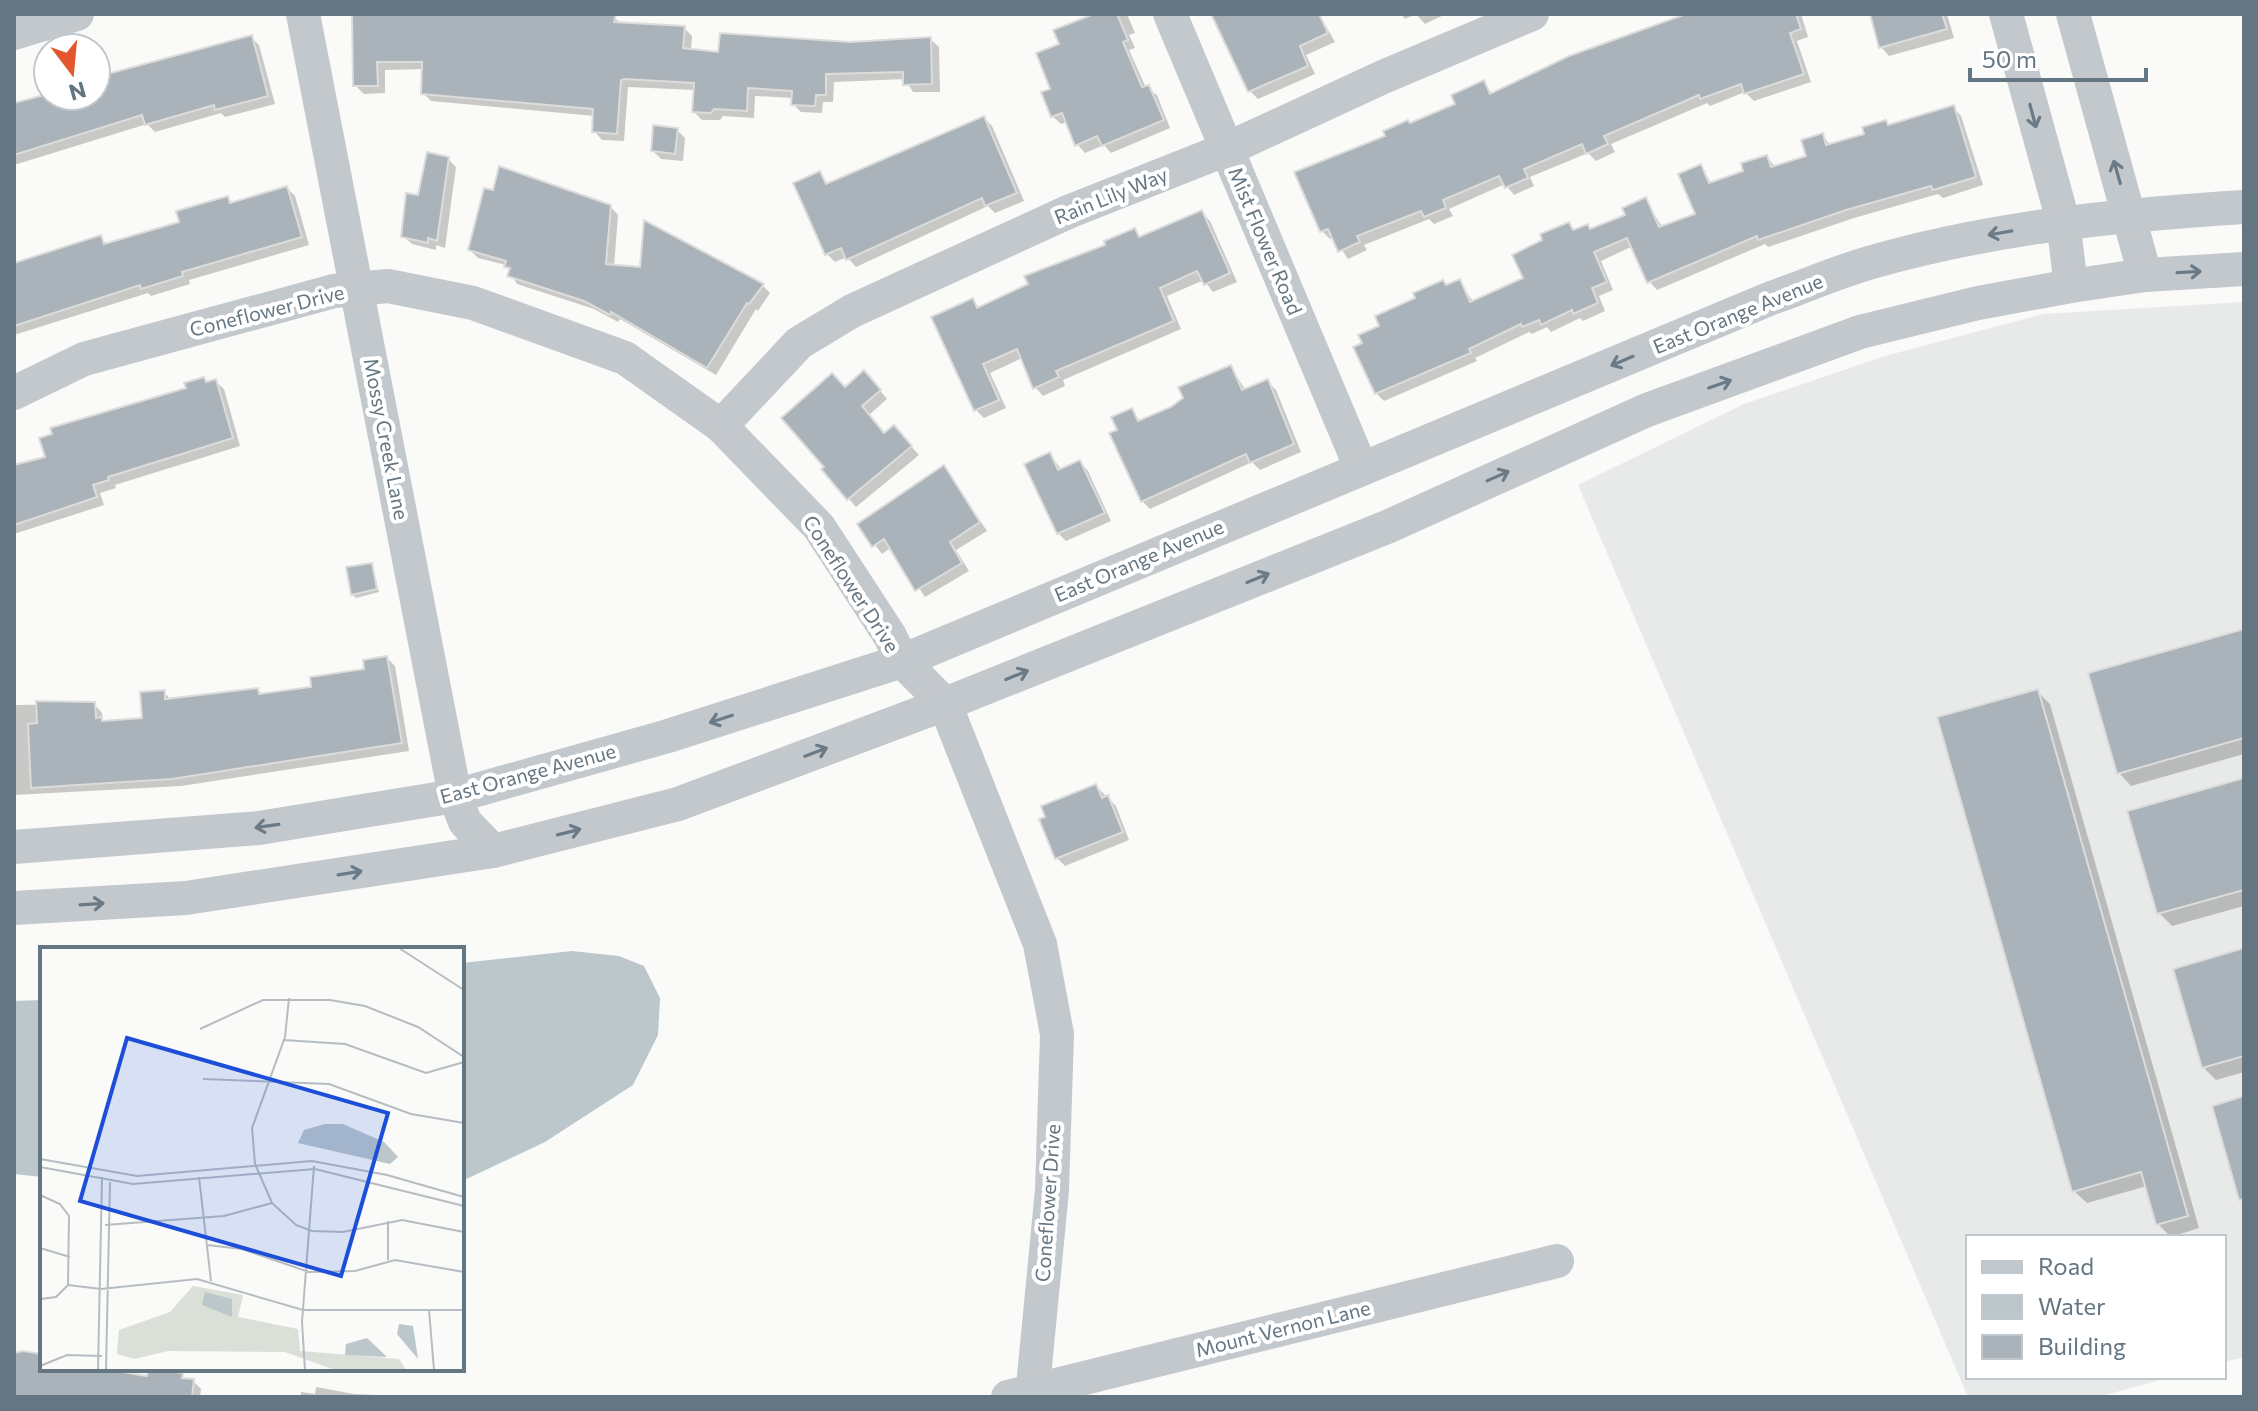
<svg xmlns="http://www.w3.org/2000/svg" width="2258" height="1411" font-family="Commissioner,sans-serif">
	<rect width="100%" height="100%" fill="#fafaf8"/>
	<polygon fill="#e8e9e9" points="2244,302 2244,1357 2224,1362 2224,1237 1968,1237 1968,1377 2171,1377 2098,1397 1968,1397 1578,485 1744,404 1885,356 2043,314"/>
	<g fill="#bbc7cb">
		<polygon points="572,951 619,956 644,966 660,998 658,1035 633,1085 545,1142 462,1181 462,963"/>
		<polygon points="42,1000 42,1177 14,1174 14,1001"/>
	</g>
	<g fill="#0003">
		<polygon points="354,14 598,14 614,17 622,25 684,28 692,36 691,51 720,54 930,39 939,47 940,92 913,92 905,79 834,82 833,102 823,102 822,113 801,112 793,104 793,98 755,96 754,118 723,116 720,120 702,120 694,112 695,90 628,87 624,141 602,140 594,131 595,116 431,101 423,93 424,69 385,70 385,93 364,94 355,85"/>
		<polygon points="1099,14 1127,14 1135,33 1129,35 1135,48 1129,50 1146,88 1157,95 1170,128 1111,153 1104,145 1085,153 1077,144 1067,122 1061,124 1052,116 1052,90 1061,45"/>
		<polygon points="1215,14 1319,14 1335,42 1306,55 1315,74 1258,99 1250,91"/>
		<polygon points="1401,14 1416,14 1405,19"/>
		<polygon points="1416,14 1446,14 1425,24"/>
		<polygon points="1691,14 1801,14 1808,37 1797,41 1811,82 1754,101 1745,92 1710,106 1707,103 1611,144 1615,152 1596,161 1588,153 1530,177 1534,186 1514,195 1505,184 1449,209 1453,216 1434,224 1429,219 1364,245 1367,250 1348,259 1334,238 1330,239 1322,231 1388,137 1457,105 1483,83 1493,94"/>
		<polygon points="1872,14 1947,14 1954,38 1889,56 1881,47"/>
		<polygon points="251,37 259,45 275,104 225,117 221,113 155,132 147,124 14,165 14,106 48,94 96,96 96,80"/>
		<polygon points="1953,107 1961,116 1983,185 1943,198 1938,194 1854,218 1768,247 1765,244 1657,290 1649,281 1633,246 1601,261 1613,290 1599,296 1605,311 1583,321 1580,318 1551,332 1547,327 1532,334 1529,332 1475,358 1477,361 1384,401 1376,393 1365,344 1382,327 1459,281 1474,303 1525,279 1545,241 1569,224 1576,231 1587,226 1592,231 1628,216 1645,200 1663,228 1697,215 1700,166 1712,184 1746,172 1767,157 1776,168 1808,157 1822,135 1831,146 1867,136 1885,122 1890,127"/>
		<polygon points="984,118 992,126 1024,201 995,213 988,206 856,267 847,257 835,262 827,254 820,174 829,185"/>
		<polygon points="677,130 685,138 683,161 661,159 653,151"/>
		<polygon points="448,159 456,167 445,248 436,245 436,250 412,244 403,236 419,198"/>
		<polygon points="287,188 295,196 309,245 189,280 190,284 151,296 148,293 14,335 14,265 100,238 108,245 182,224 228,198 234,204"/>
		<polygon points="610,206 618,215 614,267 762,285 770,293 758,311 756,309 716,375 620,319 618,322 594,309 517,284 506,265 478,258 470,250"/>
		<polygon points="1201,212 1210,221 1237,282 1213,292 1204,280 1167,296 1181,329 1063,380 1065,386 1043,396 1035,387 1022,358 990,373 1006,408 984,418 976,410 972,300 981,309 1134,230 1142,238"/>
		<polygon points="1231,367 1246,391 1267,381 1276,390 1301,452 1260,470 1252,462 1150,509 1142,501 1120,431 1131,410 1141,422 1172,409"/>
		<polygon points="204,379 208,383 215,381 224,389 240,446 115,485 116,488 100,493 104,505 14,534 14,464 46,456"/>
		<polygon points="872,381 887,399 869,415 885,435 902,436 919,455 856,507 848,498 846,389"/>
		<polygon points="1050,454 1062,471 1080,462 1088,471 1111,521 1066,541 1058,533"/>
		<polygon points="944,468 987,531 956,550 969,571 925,597 892,547 882,554 860,525"/>
		<polygon points="372,565 379,592 356,598 352,594"/>
		<polygon points="2244,631 2244,754 2131,786 2119,773"/>
		<polygon points="387,658 395,666 409,751 181,786 14,795 14,705 94,704 102,713 103,721 144,720 164,692 171,700 258,690 263,695 313,688 367,671"/>
		<polygon points="2037,691 2050,704 2199,1228 2171,1237 2158,1224 2147,1186 2087,1203 2074,1191"/>
		<polygon points="2244,780 2244,906 2172,926 2159,913"/>
		<polygon points="1096,786 1116,806 1129,840 1065,866 1057,858"/>
		<polygon points="2244,950 2244,1072 2216,1080 2203,1067"/>
		<polygon points="14,1355 42,1356 42,1369 91,1369 149,1378 150,1369 166,1370 193,1381 201,1389 200,1397 14,1397"/>
		<polygon points="316,1387 354,1394 421,1397 301,1397 301,1392 315,1394"/>
	</g>
	<g fill="#aab3b9" stroke="#dcdcda" stroke-width="2">
		<polygon points="352,14 616,14 614,22 685,26 683,48 718,52 720,33 850,42 931,37 932,84 903,85 903,72 826,74 826,95 816,95 815,106 791,105 792,91 748,88 747,111 714,109 711,113 692,112 694,83 625,79 621,80 617,134 592,132 593,109 421,94 422,62 377,62 378,86 353,86"/>
		<polygon points="1094,14 1117,14 1128,40 1123,42 1142,87 1149,85 1164,120 1102,146 1097,136 1075,146 1062,113 1051,117 1041,92 1050,89 1036,53 1059,44 1053,30"/>
		<polygon points="1211,14 1319,14 1328,33 1300,46 1308,66 1248,92"/>
		<polygon points="1686,14 1796,14 1801,29 1790,33 1804,74 1744,94 1741,84 1700,99 1699,95 1604,136 1608,144 1595,150 1586,154 1582,144 1524,169 1528,178 1505,188 1499,176 1443,200 1446,208 1424,217 1421,211 1357,236 1360,242 1338,252 1328,229 1320,232 1294,172 1385,136 1383,131 1408,120 1410,123 1455,104 1451,95 1484,80 1490,94 1569,56"/>
		<polygon points="1870,14 1942,14 1947,29 1879,48"/>
		<polygon points="252,35 268,96 215,110 214,105 145,125 142,115 14,155 14,103 40,96 96,96 96,77"/>
		<polygon points="1954,105 1976,177 1933,190 1931,186 1846,210 1758,240 1757,236 1647,283 1627,238 1594,252 1607,282 1592,288 1598,303 1573,314 1572,310 1541,325 1539,320 1522,327 1521,324 1469,349 1471,353 1375,394 1353,347 1362,343 1358,335 1379,326 1375,316 1415,298 1413,293 1443,280 1446,285 1460,279 1470,302 1523,278 1512,255 1542,240 1540,234 1569,222 1573,230 1588,224 1590,229 1625,215 1622,208 1646,197 1659,227 1695,214 1678,174 1701,164 1709,183 1743,171 1741,163 1767,155 1771,167 1806,156 1801,140 1823,133 1826,145 1864,134 1862,127 1886,120 1888,125"/>
		<polygon points="984,116 1017,193 985,206 982,198 846,260 841,248 825,255 793,183 820,171 826,184"/>
		<polygon points="653,125 678,128 675,154 651,151"/>
		<polygon points="427,152 449,157 437,241 428,238 428,243 401,237 406,193 418,195"/>
		<polygon points="499,166 611,205 606,264 640,267 644,220 764,284 749,304 747,303 707,368 611,312 610,315 584,301 507,276 510,268 504,267 506,261 468,250 484,188 493,190"/>
		<polygon points="287,186 302,237 182,272 183,276 141,289 140,285 14,326 14,263 101,235 104,244 179,222 176,211 228,196 230,203"/>
		<polygon points="1202,210 1230,273 1204,285 1197,271 1160,288 1174,321 1056,371 1059,377 1033,389 1017,349 983,364 999,400 974,411 931,317 973,298 977,308 1028,284 1024,276 1105,245 1104,241 1135,228 1139,237"/>
		<polygon points="1231,365 1242,390 1268,379 1294,444 1250,463 1246,454 1141,502 1109,433 1117,430 1111,417 1132,408 1138,421 1171,407 1183,398 1178,387"/>
		<polygon points="864,370 881,390 862,406 884,433 894,425 912,446 847,500 821,469 824,467 781,418 832,373 845,387"/>
		<polygon points="204,377 206,382 216,379 233,438 108,477 109,480 93,485 97,497 14,525 14,465 45,457 39,438 52,434 50,428 186,388 184,383"/>
		<polygon points="1050,452 1058,470 1080,460 1105,513 1057,534 1024,464"/>
		<polygon points="944,465 980,522 950,542 962,563 915,591 884,539 872,547 857,524"/>
		<polygon points="372,563 377,589 351,595 346,567"/>
		<polygon points="2244,629 2244,738 2117,774 2088,673"/>
		<polygon points="387,656 402,743 172,779 31,788 28,724 37,723 36,701 95,702 96,718 102,717 102,721 142,718 140,692 165,690 165,699 258,688 259,694 311,687 310,677 364,669 363,660"/>
		<polygon points="2038,689 2188,1216 2156,1225 2141,1172 2072,1192 1937,717"/>
		<polygon points="2244,778 2244,890 2157,914 2127,811"/>
		<polygon points="1096,784 1102,798 1108,795 1123,832 1055,859 1039,819 1045,817 1041,806"/>
		<polygon points="2244,948 2244,1056 2202,1068 2173,969"/>
		<polygon points="2244,1096 2244,1199 2239,1200 2212,1106"/>
		<polygon points="23,1351 42,1354 42,1369 105,1369 147,1376 148,1369 183,1373 182,1378 194,1379 192,1397 14,1397 14,1353"/>
	</g>
	<g fill="none" stroke-linecap="round" stroke-linejoin="round">
		<g stroke="#c3c8cc" stroke-width="34">
			<polyline points="303,14 455,796 465,822 493,851"/>
			<polyline points="1170,14 1361,468"/>
			<polyline points="2006,14 2063,221 2071,286"/>
			<polyline points="2073,14 2145,275"/>
			<polyline points="14,33 77,14"/>
			<polyline points="14,393 84,359 334,291 388,286 473,303 625,358 721,426 819,527 890,636 902,661 945,704 1040,944 1057,1034 1052,1190 1032,1397"/>
			<polyline points="721,426 799,343 852,311 1068,212 1227,149 1383,77 1532,14"/>
			<path d="M14 847 259 828 455 796 668 736 902 661 1769 299C1803 287 1837 272 1872 262 1994 227 2118 215 2244 207"/>
			<polyline points="14,908 186,898 493,851 678,804 945,704 1387,527 1647,410 1860,332 1978,303 2071,286 2145,275 2244,269"/>
			<polyline points="1008,1397 1557,1261"/>
		</g>
	</g>
	<defs><path id="oneway-shaft" d="M-6 0H5M1.5-3L5.5 0L1.5 3" fill="none" stroke-width="1.6" stroke-linecap="round" stroke-linejoin="round" transform="scale(2)"/></defs>
	<g stroke="#6a7a87">
		<use href="#oneway-shaft" transform="translate(2033 116) rotate(75)"/>
		<use href="#oneway-shaft" transform="translate(2117 172) rotate(-106)"/>
		<use href="#oneway-shaft" transform="translate(2000 233) rotate(170)"/>
		<use href="#oneway-shaft" transform="translate(2189 272) rotate(-3)"/>
		<use href="#oneway-shaft" transform="translate(1622 361) rotate(157)"/>
		<use href="#oneway-shaft" transform="translate(1720 384) rotate(-19)"/>
		<use href="#oneway-shaft" transform="translate(1498 476) rotate(-24)"/>
		<use href="#oneway-shaft" transform="translate(1258 578) rotate(-22)"/>
		<use href="#oneway-shaft" transform="translate(1017 675) rotate(-22)"/>
		<use href="#oneway-shaft" transform="translate(721 719) rotate(162)"/>
		<use href="#oneway-shaft" transform="translate(816 752) rotate(-21)"/>
		<use href="#oneway-shaft" transform="translate(267 826) rotate(172)"/>
		<use href="#oneway-shaft" transform="translate(569 832) rotate(-14)"/>
		<use href="#oneway-shaft" transform="translate(350 873) rotate(-9)"/>
		<use href="#oneway-shaft" transform="translate(92 904) rotate(-4)"/>
	</g>
	<g text-anchor="middle" stroke-width="8" stroke-linejoin="round" paint-order="stroke">
		<g font-size="20" fill="#657683" stroke="#fff">
			<text transform="translate(1111 196) rotate(-22)" y="7">Rain Lily Way</text>
			<text transform="translate(1265 241) rotate(67)" y="7">Mist Flower Road</text>
			<text transform="translate(267 311) rotate(-14)" y="7">Coneflower Drive</text>
			<text transform="translate(1738 314) rotate(-22)" y="7">East Orange Avenue</text>
			<text transform="translate(386 439) rotate(79)" y="7">Mossy Creek Lane</text>
			<text transform="translate(1139 561) rotate(-23)" y="7">East Orange Avenue</text>
			<text transform="translate(851 584) rotate(57)" y="7">Coneflower Drive</text>
			<text transform="translate(528 774) rotate(-15)" y="7">East Orange Avenue</text>
			<text transform="translate(1048 1203) rotate(-86)" y="7">Coneflower Drive</text>
			<text transform="translate(1283 1329) rotate(-14)" y="7">Mount Vernon Lane</text>
		</g>
	</g>
	<g transform="translate(40 947)">
		<rect width="424" height="424" fill="#fafaf8"/>
		<path d="M153 339 203 348 198 370 258 382 260 404 359 412 366 423H295L245 405 128 404 94 412 77 407 79 383 130 365Z" fill="#dadfd7"/>
		<path d="M285 177H303L344 195 358 210 350 217 258 196 264 183ZM165 345 192 352V370L162 358ZM359 377 373 379 378 412 357 387ZM327 391 347 410 305 408 306 397Z" fill="#bbc7cb"/>
		<path fill="none" stroke="#b5bdc2" stroke-width="2" d="M359 1 424 43M249 51 245 90 212 181 215 217 232 256 256 278 272 284 303 285 362 273 424 285M160 82 223 53H290L325 59 378 80 424 110M244 93 305 97 386 126 424 115M163 132 289 137 371 167 424 176M0 212 97 229 272 214 347 228 424 250M0 220 93 237 275 222 424 259M159 230 171 334M0 248 20 257 29 269 28 338M65 278 184 269 232 256M167 298 202 302 269 325 315 324 355 313 424 325M0 301 30 310M348 313V274M28 338 61 342 157 332 263 363H424M0 352 16 350 28 338M389 363 394 423M0 419 27 408 62 409M58 423 62 230M66 423 70 235M265 423 262 375 274 219"/>
		<path fill="#1d4ed8" fill-opacity="0.15" stroke="#1d4ed8" stroke-width="4" d="M87 91 348 166 301 329 40 254Z"/>
		<rect width="424" height="424" fill="none" stroke="#657683" stroke-width="4"/>
	</g>
	<rect width="2258" height="1411" fill="none" stroke="#657683" stroke-width="32"/>
	<rect x="1966" y="1235" width="260" height="144" fill="#ffffff" stroke="#c1c8cd" stroke-width="2"/>
	<rect x="1982" y="1261" width="40" height="12" fill="#c3c8cc" stroke="#c1c8cd" stroke-width="2"/>
	<text x="2038" y="1275" font-size="24" fill="#657683">Road</text>
	<rect x="1982" y="1295" width="40" height="24" fill="#bbc7cb" stroke="#c1c8cd" stroke-width="2"/>
	<text x="2038" y="1315" font-size="24" fill="#657683">Water</text>
	<rect x="1982" y="1335" width="40" height="24" fill="#aab3b9" stroke="#c1c8cd" stroke-width="2"/>
	<text x="2038" y="1355" font-size="24" fill="#657683">Building</text>
	<g transform="translate(72 72) rotate(164)"><circle r="38" fill="#ffffff" stroke="#c1c8cd" stroke-width="2"/>
	<path d="M0-6L14 30L0 20L-14 30Z" fill="#e4572e"/>
	<text y="-12" font-size="22" font-weight="bold" text-anchor="middle" fill="#657683">N</text>
	</g>
	<path d="M1970 68v12h176v-12" fill="none" stroke="#657683" stroke-width="4"/>
	<text x="1982" y="68" font-size="24" fill="#657683" stroke="#ffffff" stroke-width="6" paint-order="stroke">50 m</text>
</svg>
